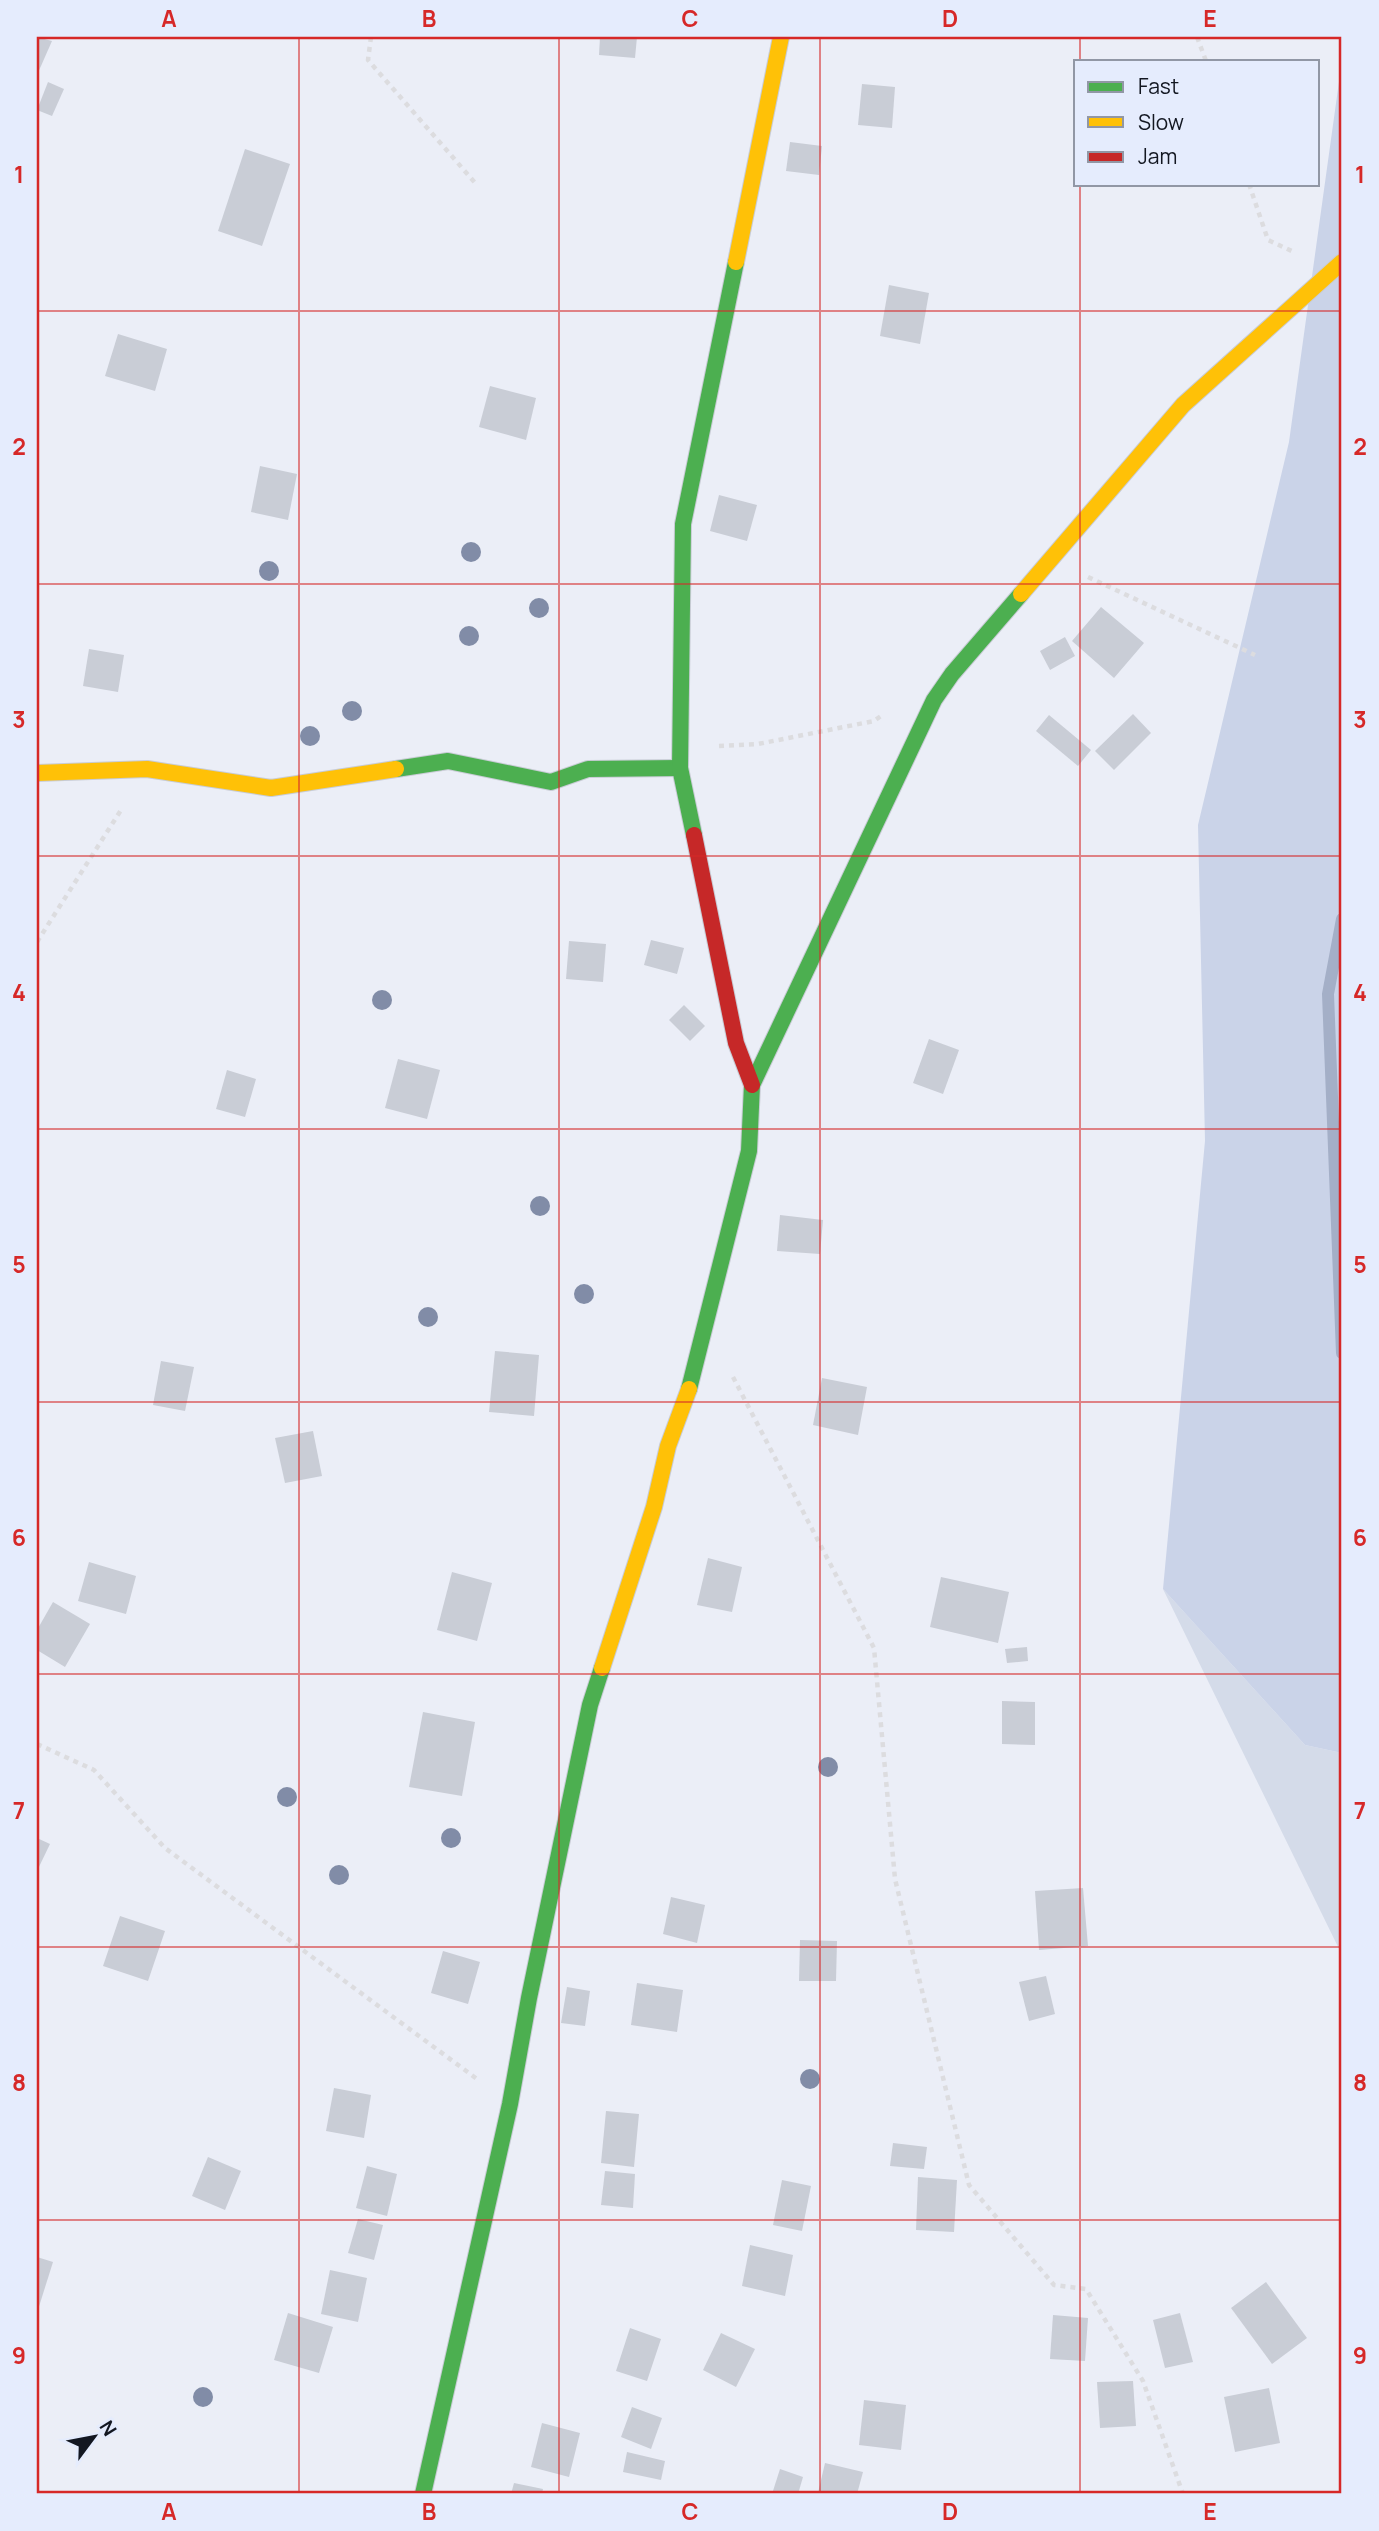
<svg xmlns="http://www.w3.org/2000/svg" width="1379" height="2531" font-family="Manrope,sans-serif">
	<rect width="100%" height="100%" fill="#ebeef7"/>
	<polygon fill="#d4dbe9" points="1163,1589 1305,1745 1342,1753 1342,1955"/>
	<polygon fill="#cad3e8" points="1342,60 1342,1753 1305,1745 1163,1589 1205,1141 1198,825 1289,442"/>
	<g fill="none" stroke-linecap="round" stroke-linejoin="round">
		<polyline stroke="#a4afc7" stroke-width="12" points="1342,919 1328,994 1342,1353"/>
	</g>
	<g fill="#c9cdd6">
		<polygon points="37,37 52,41 37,75"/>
		<polygon points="600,37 637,37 635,58 599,55"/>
		<polygon points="48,82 64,89 52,116 37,110"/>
		<polygon points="862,84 895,87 892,128 858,125"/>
		<polygon points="790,142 822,146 819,175 786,171"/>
		<polygon points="245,149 290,164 262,246 218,231"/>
		<polygon points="889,285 929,293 920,344 880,336"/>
		<polygon points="118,334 167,349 155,391 105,376"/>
		<polygon points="490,386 536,398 526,440 479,427"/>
		<polygon points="260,466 297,474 288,520 251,512"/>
		<polygon points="719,495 757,505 747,541 710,531"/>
		<polygon points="1101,607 1144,643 1114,678 1072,641"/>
		<polygon points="1065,637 1075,656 1050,670 1040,651"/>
		<polygon points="89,649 124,655 118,692 83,686"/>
		<polygon points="1133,714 1151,733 1114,770 1095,751"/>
		<polygon points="1049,715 1091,750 1078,766 1036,731"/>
		<polygon points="651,940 684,948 677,974 644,965"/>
		<polygon points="569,941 606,944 603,982 566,979"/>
		<polygon points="684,1005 705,1026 690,1041 669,1020"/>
		<polygon points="929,1039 959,1050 943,1094 913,1083"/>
		<polygon points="398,1059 440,1070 427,1119 385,1108"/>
		<polygon points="227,1070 256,1079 245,1117 216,1109"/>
		<polygon points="780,1215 823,1220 820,1254 777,1251"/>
		<polygon points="495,1351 539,1355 534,1416 489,1412"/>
		<polygon points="161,1361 194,1367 185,1411 153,1405"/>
		<polygon points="822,1378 867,1387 858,1435 813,1425"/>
		<polygon points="313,1431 322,1476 285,1483 275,1438"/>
		<polygon points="708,1558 742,1567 732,1612 697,1605"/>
		<polygon points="89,1562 136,1576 126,1614 78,1601"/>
		<polygon points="452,1572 492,1583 477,1641 437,1630"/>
		<polygon points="941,1577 1009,1592 998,1643 930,1627"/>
		<polygon points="53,1602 90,1624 65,1667 37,1650 37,1630"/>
		<polygon points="1027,1647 1028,1661 1007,1663 1005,1649"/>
		<polygon points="1002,1701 1035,1702 1035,1745 1002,1744"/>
		<polygon points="423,1712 475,1722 462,1796 409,1787"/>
		<polygon points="37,1838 50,1844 37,1871"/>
		<polygon points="1083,1888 1088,1946 1039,1950 1035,1891"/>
		<polygon points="671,1897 705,1905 697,1943 663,1934"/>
		<polygon points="120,1916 165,1931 148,1981 103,1966"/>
		<polygon points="800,1940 837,1941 836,1981 799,1981"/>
		<polygon points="443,1951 480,1962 468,2004 431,1993"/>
		<polygon points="1046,1976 1055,2014 1029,2021 1019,1982"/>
		<polygon points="637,1983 683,1990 677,2032 631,2025"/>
		<polygon points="567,1987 590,1991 585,2026 561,2023"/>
		<polygon points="334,2088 371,2095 364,2138 326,2131"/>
		<polygon points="606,2111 639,2114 634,2167 601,2163"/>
		<polygon points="893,2143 927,2147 924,2169 890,2166"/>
		<polygon points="208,2157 241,2171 225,2210 192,2196"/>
		<polygon points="367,2166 397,2174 387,2216 356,2208"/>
		<polygon points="605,2171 635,2174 633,2208 601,2205"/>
		<polygon points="918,2177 957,2180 954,2232 916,2230"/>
		<polygon points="782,2180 811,2186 802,2231 773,2225"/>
		<polygon points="358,2219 383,2225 374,2260 348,2253"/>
		<polygon points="750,2245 793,2255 785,2296 742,2286"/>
		<polygon points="37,2257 53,2262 37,2313"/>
		<polygon points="330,2270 367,2278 358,2322 321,2314"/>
		<polygon points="1266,2282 1307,2338 1272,2364 1231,2308"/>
		<polygon points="288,2313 333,2327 319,2373 274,2360"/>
		<polygon points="1180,2313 1193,2362 1165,2368 1153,2320"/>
		<polygon points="1053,2315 1088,2318 1085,2361 1050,2359"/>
		<polygon points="630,2328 661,2339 647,2381 616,2371"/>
		<polygon points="721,2333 755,2349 736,2387 703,2370"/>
		<polygon points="1133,2381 1136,2426 1100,2428 1097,2382"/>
		<polygon points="1269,2388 1280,2443 1235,2452 1224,2397"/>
		<polygon points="864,2400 906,2405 901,2450 859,2445"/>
		<polygon points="632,2407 662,2418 651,2449 621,2437"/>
		<polygon points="542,2423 580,2433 569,2477 531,2467"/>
		<polygon points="627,2452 665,2461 661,2480 623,2472"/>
		<polygon points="825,2463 863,2472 857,2494 818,2493"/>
		<polygon points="780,2469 803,2477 798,2494 772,2494"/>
		<polygon points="514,2483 543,2489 542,2494 511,2494"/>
	</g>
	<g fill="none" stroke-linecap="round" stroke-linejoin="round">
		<g stroke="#c8ccd5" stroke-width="18">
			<g id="fast">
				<polyline points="396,769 448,761 551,782 588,769 680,768"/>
				<polyline points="694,835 680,768 683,524 736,262"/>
				<polyline points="689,1389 749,1151 752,1085 934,700 952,674 1021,594"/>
				<polyline points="423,2494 510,2104 529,1998 590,1705 602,1668"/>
			</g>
		</g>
		<g stroke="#c8ccd5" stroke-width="18">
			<g id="slow">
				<polyline points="736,262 781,37"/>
				<polyline points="1021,594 1183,405 1342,262"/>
				<polyline points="37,773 147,769 271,788 396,769"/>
				<polyline points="602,1668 654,1507 668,1446 689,1389"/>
			</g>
		</g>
		<g stroke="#c8ccd5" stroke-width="18">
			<polyline id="jam" points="694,835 736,1043 752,1085"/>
		</g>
		<g stroke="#dcdcdf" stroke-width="4.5" stroke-dasharray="5 5" stroke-linecap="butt">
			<polyline points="371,37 368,60 477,185"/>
			<polyline points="1197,37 1206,61"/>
			<polyline points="1249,184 1268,240 1296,253"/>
			<polyline points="1088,577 1255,655"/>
			<polyline points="719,746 758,744 874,721 881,716"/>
			<polyline points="37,942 121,810"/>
			<polyline points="733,1377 874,1648 895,1879 969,2185 1054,2285 1086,2289 1143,2381 1183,2494"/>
			<polyline points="37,1744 94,1770 165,1848 477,2079"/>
		</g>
		<use href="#fast" stroke="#4caf50" stroke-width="16"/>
		<use href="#slow" stroke="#ffc107" stroke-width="16"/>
		<use href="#jam" stroke="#c62828" stroke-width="16"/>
	</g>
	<g fill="#818ca7">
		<circle cx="471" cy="552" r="10"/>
		<circle cx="269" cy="571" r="10"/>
		<circle cx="539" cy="608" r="10"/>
		<circle cx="469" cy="636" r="10"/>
		<circle cx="352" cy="711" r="10"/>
		<circle cx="310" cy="736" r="10"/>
		<circle cx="382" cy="1000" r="10"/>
		<circle cx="540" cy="1206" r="10"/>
		<circle cx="584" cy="1294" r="10"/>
		<circle cx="428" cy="1317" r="10"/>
		<circle cx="828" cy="1767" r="10"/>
		<circle cx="287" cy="1797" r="10"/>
		<circle cx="451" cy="1838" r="10"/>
		<circle cx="339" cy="1875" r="10"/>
		<circle cx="810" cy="2079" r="10"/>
		<circle cx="203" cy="2397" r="10"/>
	</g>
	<path fill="none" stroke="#d62828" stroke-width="2" stroke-opacity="0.55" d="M299 37V2494M559 37V2494M820 37V2494M1080 37V61M1080 184V2494M37 311H1342M37 584H1342M37 856H1342M37 1129H1342M37 1402H1342M37 1674H1342M37 1947H1342M37 2220H1342"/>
	<rect width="1379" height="2531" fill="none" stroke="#e5ecfd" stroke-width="77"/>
	<rect x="1074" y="60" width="245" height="126" fill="#e5ecfd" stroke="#9197a5" stroke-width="2"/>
	<rect x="1088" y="82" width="35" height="10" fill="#4caf50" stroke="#9197a5" stroke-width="2"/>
	<text x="1138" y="94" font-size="21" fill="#131721">Fast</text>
	<rect x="1088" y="117" width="35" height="10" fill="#ffc107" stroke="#9197a5" stroke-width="2"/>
	<text x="1138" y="130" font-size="21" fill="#131721">Slow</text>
	<rect x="1088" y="152" width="35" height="10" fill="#c62828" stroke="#9197a5" stroke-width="2"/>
	<text x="1138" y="164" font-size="21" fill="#131721">Jam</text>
	<g transform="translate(94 2437) rotate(58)" stroke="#e5ecfd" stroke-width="5" paint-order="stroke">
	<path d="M0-5L12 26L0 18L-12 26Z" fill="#131721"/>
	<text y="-10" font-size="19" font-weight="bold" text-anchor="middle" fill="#131721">N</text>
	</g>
	<rect x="38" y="38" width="1302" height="2454" fill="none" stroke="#d62828" stroke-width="2.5"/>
	<g font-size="23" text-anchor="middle" font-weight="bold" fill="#d62828">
		<text x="169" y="27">A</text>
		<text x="429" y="27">B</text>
		<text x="690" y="27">C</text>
		<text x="950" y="27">D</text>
		<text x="1210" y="27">E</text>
		<text x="19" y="183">1</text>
		<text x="1360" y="183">1</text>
		<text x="19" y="455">2</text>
		<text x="1360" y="455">2</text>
		<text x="19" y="728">3</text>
		<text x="1360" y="728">3</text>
		<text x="19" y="1001">4</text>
		<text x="1360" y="1001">4</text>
		<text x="19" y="1273">5</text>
		<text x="1360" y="1273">5</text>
		<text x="19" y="1546">6</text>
		<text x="1360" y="1546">6</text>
		<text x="19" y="1819">7</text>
		<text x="1360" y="1819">7</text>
		<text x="19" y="2091">8</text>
		<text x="1360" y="2091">8</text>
		<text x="19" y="2364">9</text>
		<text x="1360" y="2364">9</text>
		<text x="169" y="2520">A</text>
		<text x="429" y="2520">B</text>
		<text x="690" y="2520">C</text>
		<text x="950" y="2520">D</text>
		<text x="1210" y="2520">E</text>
	</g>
</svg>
